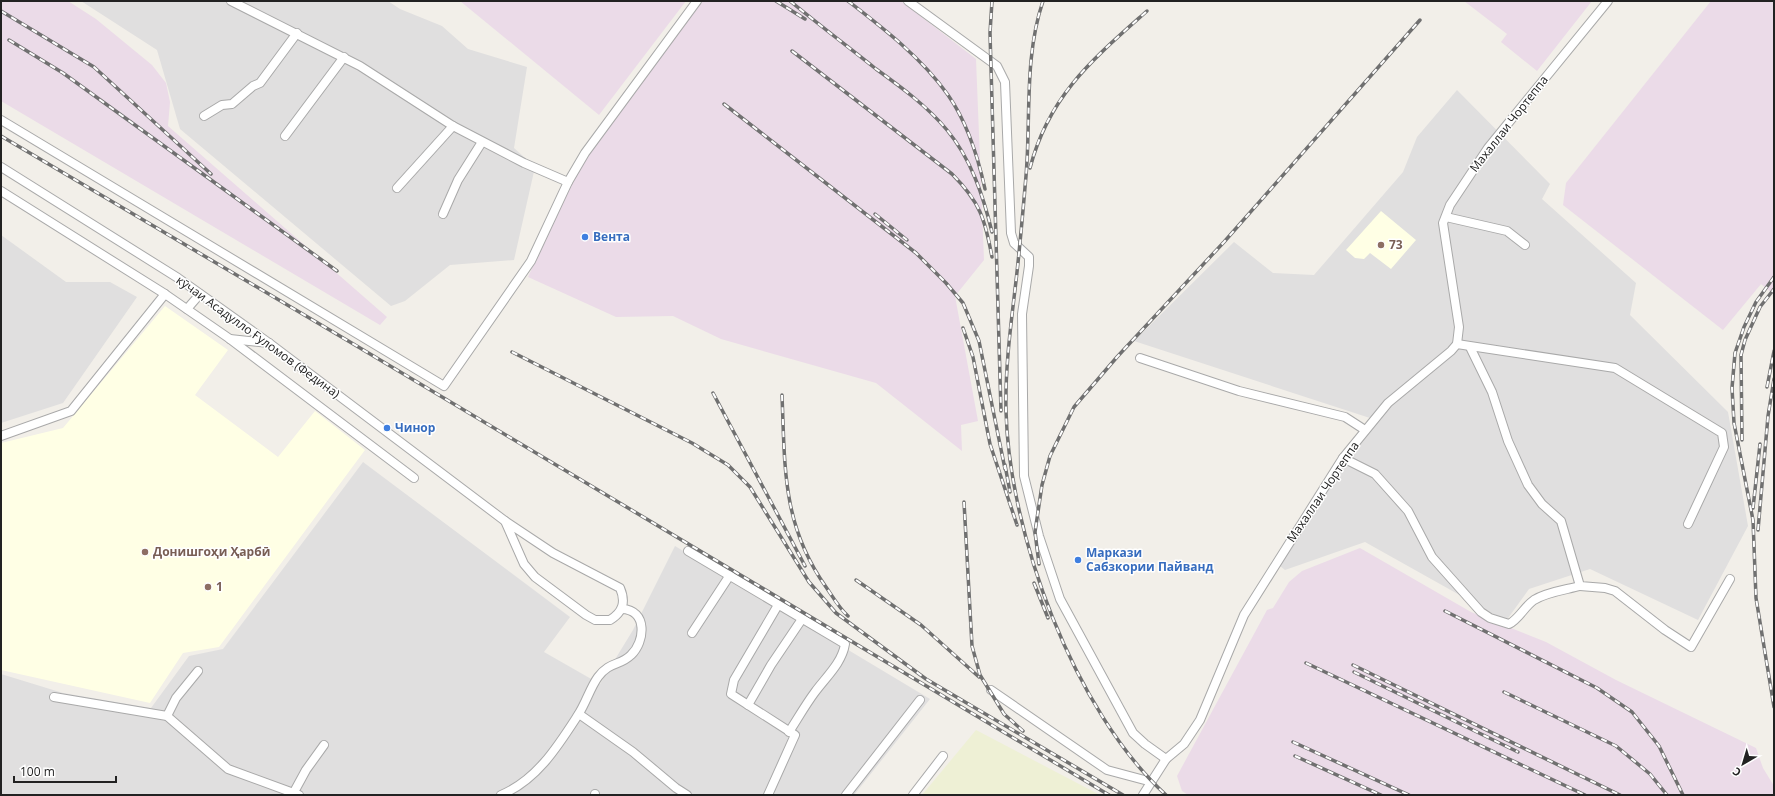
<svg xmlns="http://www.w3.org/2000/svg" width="1775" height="796" font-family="'Open Sans',sans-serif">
	<rect width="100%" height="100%" fill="#f2efe9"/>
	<g fill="#e0dfdf">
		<polygon points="81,1 388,1 400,9 442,26 468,49 527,67 514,148 535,167 514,260 450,265 405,301 391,306 180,129 157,50"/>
		<polygon points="1457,90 1550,184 1542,199 1636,283 1630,315 1728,412 1748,526 1698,620 1590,569 1529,589 1506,621 1365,542 1285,570 1280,566 1373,419 1134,341 1234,242 1273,273 1314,275 1403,172 1417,137"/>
		<polygon points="1,235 66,282 110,282 137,297 63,403 1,423"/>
		<polygon points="363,462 570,617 544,652 600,684 633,630 675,546 930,699 854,795 1,795 1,674 63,693 151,708 189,656 223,649"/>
	</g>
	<g fill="#ebdbe8">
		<polygon points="1,1 68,1 96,19 152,65 166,83 170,102 168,126 387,317 380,325 1,101"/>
		<polygon points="460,1 686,1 599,115"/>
		<polygon points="703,1 901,1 976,59 984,260 955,296 978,421 961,425 962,451 876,383 721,339 673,316 616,317 528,277 579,166"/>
		<polygon points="1464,1 1592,1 1537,71 1501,42 1507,34"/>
		<polygon points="1711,1 1774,1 1774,293 1773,294 1761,284 1723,330 1563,205 1566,183"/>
		<polygon points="1360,548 1471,612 1546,642 1616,680 1756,748 1763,768 1774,786 1774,795 1188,795 1182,791 1177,776 1267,610 1273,608 1289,582 1302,571"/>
	</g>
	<g fill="#ffffe5">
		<polygon points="1381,211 1416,240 1391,269 1370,253 1364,259 1355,258 1346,250"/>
		<polygon points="165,306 228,350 195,395 278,457 315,411 365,450 219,647 183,653 150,703 1,670 1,443 63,428"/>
	</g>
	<polygon fill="#eef0d5" points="976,730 1100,795 922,795"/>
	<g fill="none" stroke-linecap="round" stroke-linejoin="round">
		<g stroke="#a9a9a9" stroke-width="10">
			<g id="minor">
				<polyline points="231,1 360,66 453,126 524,163 568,182"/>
				<polyline points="908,1 997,66 1005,82 1011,233 1014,243 1029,257 1029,266 1022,314 1024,476 1039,536 1060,599 1133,733 1145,744 1166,759 1184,744 1200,720 1244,615 1343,458 1388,403 1451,351 1457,344 1459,327 1443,223 1450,205 1488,148 1608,1"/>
				<polyline points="204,116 222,105 232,104 253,86 260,83 297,33"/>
				<polyline points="1,120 444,386 531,261 568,182 585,153 697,1"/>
				<polyline points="285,136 344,57"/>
				<polyline points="1,167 178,278 269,343 505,521"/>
				<polyline points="397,188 453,126"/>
				<polyline points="1,191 165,294 230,339 414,478"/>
				<polyline points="443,214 458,180 482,142"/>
				<polyline points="1446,217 1507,231 1525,245"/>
				<polyline points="187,309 200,294"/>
				<polyline points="230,339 269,343"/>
				<polyline points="1457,344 1615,368 1722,433 1724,447 1688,524"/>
				<polyline points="1470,347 1492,392 1508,441 1528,485 1542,504 1561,521 1580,586 1605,588 1615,591 1665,630 1691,647 1730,579"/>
				<polyline points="1140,358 1239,391 1345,417 1365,430"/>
				<polyline points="1,436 71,411 165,294"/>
				<path d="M1343 458 1375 474 1408 511 1432 557 1481 612 1490 618 1509 624C1519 619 1524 607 1534 600 1547 592 1565 590 1580 586"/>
				<path d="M505 521 553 553 620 588C626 602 623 612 610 620H595L586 615 535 577 524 564Z"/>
				<path d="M688 551 845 644C842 663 826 677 815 692 806 704 798 718 789 732"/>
				<polyline points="692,633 730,575"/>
				<polyline points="991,690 1107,770 1152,782"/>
				<polyline points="54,697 167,716 228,769 299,795"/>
				<polyline points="748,705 771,665 802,619"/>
				<polyline points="579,714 633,752 676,788 687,795"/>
				<polyline points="167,716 176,698 198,671"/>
				<polyline points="294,792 306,770 324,745"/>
				<path d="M501 795C537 780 558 746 578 715 586 703 590 688 598 677 610 661 620 666 631 655 645 642 648 610 622 609"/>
				<polyline points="595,795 595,794"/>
				<polyline points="768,795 795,735 731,694 734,680 778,605"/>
				<polyline points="846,795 920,700"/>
				<polyline points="913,795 943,756"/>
				<polyline points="1143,795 1166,759"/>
			</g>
		</g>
		<use href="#minor" stroke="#fff" stroke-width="8"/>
		<g stroke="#707070" stroke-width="3.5">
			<g id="rail">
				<polyline points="776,1 805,19"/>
				<path d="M790 1C818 24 847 46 876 69 901 87 927 106 947 130 971 159 983 195 992 232"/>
				<path d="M848 1C883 28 922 58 948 95 967 122 978 157 985 189"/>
				<polyline points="992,1 990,33 1001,411"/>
				<path d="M1043 1C1024 57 1031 118 1026 176 1023 211 1020 246 1016 281 1011 324 1005 367 1006 411 1009 534 1074 711 1166 795"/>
				<polyline points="1,11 94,67 211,174"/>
				<polyline points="9,40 63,73 337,271"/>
				<path d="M792 51 952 174C980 202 985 219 992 257"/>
				<polyline points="724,104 916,253 946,283 963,303 979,341 1005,469"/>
				<polyline points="1,136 350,342 1109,795"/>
				<path d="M1030 168C1049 95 1093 59 1147 11"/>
				<polyline points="875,214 907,240"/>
				<polyline points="1774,277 1756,302 1744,327 1735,353 1732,388 1734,423 1753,520 1756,598 1774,707"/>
				<polyline points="963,328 973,357 990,444 1017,525"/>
				<polyline points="512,352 692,443 728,465 750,487 809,582 836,613 926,679 1123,795"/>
				<polyline points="1767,387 1774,351"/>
				<polyline points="713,393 805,566"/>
				<path d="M782 395C785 468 782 525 826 587 833 597 839 608 848 616"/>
				<polyline points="1742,440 1741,355 1745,340 1760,307 1774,289"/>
				<polyline points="1005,465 1010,492"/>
				<polyline points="964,502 972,646 980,675 1004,714 1023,731"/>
				<polyline points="1753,508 1760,444"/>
				<polyline points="1758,530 1768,416 1774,379"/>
				<polyline points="1039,564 1035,532 1042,485 1050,456 1074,407 1117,357 1224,242 1420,20"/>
				<polyline points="856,580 921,625 979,677"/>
				<polyline points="1034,583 1048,618"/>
				<polyline points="1445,611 1597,688 1632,712 1659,746 1683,795"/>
				<polyline points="1306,663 1585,795"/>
				<polyline points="1353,665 1620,795"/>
				<polyline points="1354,672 1518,752"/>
				<polyline points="1504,692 1616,746 1650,774 1667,795"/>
				<polyline points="1293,742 1409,795"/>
				<polyline points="1295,756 1381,795"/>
			</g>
		</g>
		<use href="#rail" stroke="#fff" stroke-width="2" stroke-dasharray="6" stroke-linecap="butt"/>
	</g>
	<g fill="#3f7fe0" stroke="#fff" stroke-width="1.5">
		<circle cx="585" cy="237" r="4"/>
		<circle cx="387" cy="428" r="4"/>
		<circle cx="1078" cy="560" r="4"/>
	</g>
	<g fill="#8d6e63" stroke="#fff" stroke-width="1.5">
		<circle cx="1381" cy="245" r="4"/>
		<circle cx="145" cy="552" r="4"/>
		<circle cx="208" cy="587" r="4"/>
	</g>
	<g text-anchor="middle" stroke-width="3" stroke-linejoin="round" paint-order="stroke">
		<g font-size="12" fill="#222" stroke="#fff">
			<text transform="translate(1509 124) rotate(-52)" y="4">Махаллаи Чортеппа</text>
			<text transform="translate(258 337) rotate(36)" y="4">кӯчаи Асадулло Ғуломов (Федина)</text>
			<text transform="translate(1323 492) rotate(-56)" y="4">Махаллаи Чортеппа</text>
		</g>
		<g font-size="12" font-weight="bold" fill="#366cbe" stroke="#fff" text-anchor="start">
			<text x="593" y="241">Вента</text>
			<text x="395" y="432">Чинор</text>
			<text x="1086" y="557">Маркази<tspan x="1086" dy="14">Сабзкории Пайванд</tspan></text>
		</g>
		<g font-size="12" font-weight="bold" fill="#785e54" stroke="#fff" text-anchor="start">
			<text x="1389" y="249">73</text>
			<text x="153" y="556">Донишгоҳи Ҳарбӣ</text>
			<text x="216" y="591">1</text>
		</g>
	</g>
	<rect width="1775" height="796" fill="none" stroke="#222222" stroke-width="4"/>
	<g transform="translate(1743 764) rotate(218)" stroke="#ffffff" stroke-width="3" paint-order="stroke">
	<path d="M0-3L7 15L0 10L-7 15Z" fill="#222222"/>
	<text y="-6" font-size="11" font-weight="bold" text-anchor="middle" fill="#222222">С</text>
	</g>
	<path d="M14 776v6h102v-6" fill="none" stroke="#222222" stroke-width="2"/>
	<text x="20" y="776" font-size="12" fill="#222222" stroke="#ffffff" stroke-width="3" paint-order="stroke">100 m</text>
</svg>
